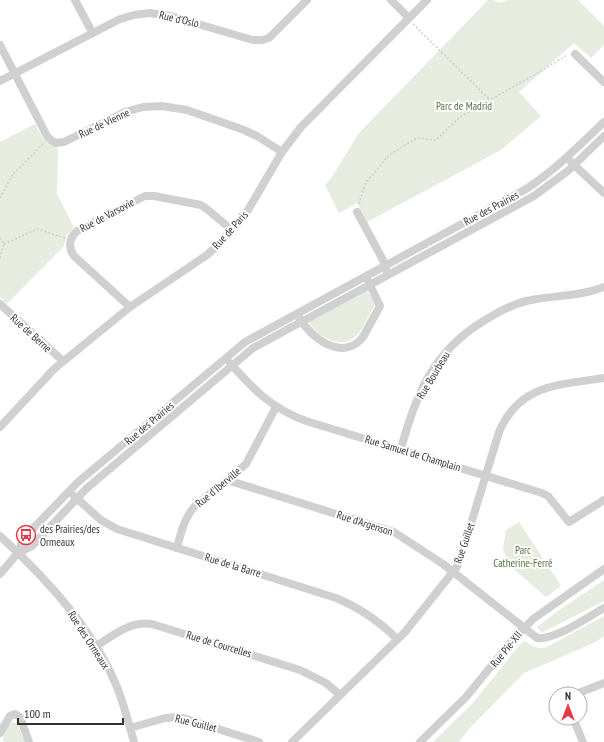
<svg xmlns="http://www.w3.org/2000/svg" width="604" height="742" font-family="'PT Sans Narrow',sans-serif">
	<rect width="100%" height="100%" fill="#fff"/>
	<g fill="#e6ecdf">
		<polygon points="488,0 494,0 499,3 509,0 578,0 604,26 604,45 591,58 574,43 519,92 541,116 501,150 367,222 357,203 339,213 325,185 331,178 359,133"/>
		<path d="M35 124C41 135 45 145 58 148L57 194 74 227 67 235 64 246 7 304 0 297V142Z"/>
		<path d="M367 291 374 302V306C364 324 357 350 330 340 321 336 314 331 309 322Z"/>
		<polygon points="519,522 561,586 546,597 509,565 503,548 506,530"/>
		<polygon points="604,580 604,601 543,632 541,632 537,627 558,611"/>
		<path d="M604 616V636L596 642 524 673 470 728 459 742H433L473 703 522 642 525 641C533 646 538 650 547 647Z"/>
		<path d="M13 722 17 724 25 742H3C2 736 8 725 13 722Z"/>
	</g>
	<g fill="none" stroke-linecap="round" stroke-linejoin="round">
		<g stroke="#cdcdcd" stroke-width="1.5" stroke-dasharray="2 2" stroke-linecap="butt">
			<polyline points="413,24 490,100"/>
			<polyline points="0,198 13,174 45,142"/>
			<polyline points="359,204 365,184 389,155 417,138 436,140 460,117 541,71 567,55"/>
			<polyline points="0,238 4,244 0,258"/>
			<polyline points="4,244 37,229 65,238"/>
		</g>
		<g stroke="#d0d0d0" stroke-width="8">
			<polyline points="75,0 92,32"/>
			<polyline points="391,0 409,18"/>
			<polyline points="0,45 47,136 51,140 55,143 64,142 125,112 143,107 162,106 187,110 244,130 257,136 282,152"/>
			<polyline points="575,54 604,82"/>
			<polyline points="0,81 120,19 134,15 150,13 170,16 253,40 262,40 269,38 307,0"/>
			<polyline points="571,162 604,193"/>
			<polyline points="357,212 383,260 386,270"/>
			<polyline points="0,304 63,361"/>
			<path d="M130 307 74 256C68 248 69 238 77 231L141 198 145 196H154L201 205 208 210 232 230"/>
			<path d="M299 317C311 339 343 362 363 337L380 306 368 281"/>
			<path d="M230 363C254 390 271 408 306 421L542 493 548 496 569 522 604 500"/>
			<polyline points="0,427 54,369 130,307 207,255 223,240 248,210 282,152 301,127 427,0"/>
			<path d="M401 449C415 396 433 352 482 322 496 313 510 305 526 301 552 295 579 297 604 287"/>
			<path d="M227 480 394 532 443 564 537 638C554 641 588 617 604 608"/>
			<path d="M74 496 101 520 117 529 336 598C360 608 379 621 397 639"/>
			<path d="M0 536C44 576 94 630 117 687 124 705 129 724 134 742"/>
			<path d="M177 548C181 533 184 517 196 505L246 464 276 407"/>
			<polyline points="18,553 32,546 87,488 253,348 534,196 569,170 604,136"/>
			<path d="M0 574 18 553 23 539 78 482 245 342 526 189C555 170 579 146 604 122"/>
			<path d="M95 647C113 635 130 621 152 624L300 670 326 683 340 695"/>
			<polyline points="576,694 604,683"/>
			<polyline points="573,718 583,742"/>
			<polyline points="130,728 165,718 180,717 259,742"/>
			<polyline points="0,733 10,716 15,714 20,717 29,742"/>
			<path d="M292 742 405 632 456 568 459 563 499 432C519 384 559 385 604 378"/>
			<polyline points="420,742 466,697 511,642 533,619 604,569"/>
		</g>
	</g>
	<defs>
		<g id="bus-ring" transform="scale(1)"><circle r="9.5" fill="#fff" stroke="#e63946" stroke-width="1.5"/><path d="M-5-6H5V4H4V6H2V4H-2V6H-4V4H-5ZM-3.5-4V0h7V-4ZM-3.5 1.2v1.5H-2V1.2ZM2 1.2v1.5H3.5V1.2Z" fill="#e63946"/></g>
	</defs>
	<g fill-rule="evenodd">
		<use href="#bus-ring" x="26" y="535"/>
	</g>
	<g text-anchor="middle" stroke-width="4" stroke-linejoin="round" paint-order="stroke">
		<g font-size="11" fill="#333" stroke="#fff">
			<text transform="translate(179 19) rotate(13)" y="4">Rue d'Oslo</text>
			<text transform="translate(104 123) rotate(-25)" y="4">Rue de Vienne</text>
			<text transform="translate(491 208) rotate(-28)" y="4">Rue des Prairies</text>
			<text transform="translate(107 215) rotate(-28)" y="4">Rue de Varsovie</text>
			<text transform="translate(230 230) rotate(-48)" y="4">Rue de Paris</text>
			<text transform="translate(31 333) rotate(42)" y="4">Rue de Berne</text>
			<text transform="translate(433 375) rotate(-59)" y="4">Rue Bourbeau</text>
			<text transform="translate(149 423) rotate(-40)" y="4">Rue des Prairies</text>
			<text transform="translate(413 453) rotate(17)" y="4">Rue Samuel de Champlain</text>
			<text transform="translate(218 487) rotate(-40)" y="4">Rue d'Iberville</text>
			<text transform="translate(365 523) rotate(18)" y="4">Rue d'Argenson</text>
			<text transform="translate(464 543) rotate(-71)" y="4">Rue Guillet</text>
			<text transform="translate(233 565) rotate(17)" y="4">Rue de la Barre</text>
			<text transform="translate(89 640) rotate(57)" y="4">Rue des Ormeaux</text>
			<text transform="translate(219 644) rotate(17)" y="4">Rue de Courcelles</text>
			<text transform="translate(506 649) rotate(-51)" y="4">Rue Pie-XII</text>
			<text transform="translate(196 723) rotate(14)" y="4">Rue Guillet</text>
		</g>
		<g font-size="11" fill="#56703f" stroke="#fff">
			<text x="464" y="110">Parc de Madrid</text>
			<text x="523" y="554">Parc<tspan x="523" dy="13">Catherine-Ferré</tspan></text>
		</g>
		<g font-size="11" fill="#333" stroke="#fff" text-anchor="start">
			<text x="40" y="533">des Prairies/des<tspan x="40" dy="13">Ormeaux</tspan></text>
		</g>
	</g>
	<g transform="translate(568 706)"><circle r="19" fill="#ffffff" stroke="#adadad"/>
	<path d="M0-3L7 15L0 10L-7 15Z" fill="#e63946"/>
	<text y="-6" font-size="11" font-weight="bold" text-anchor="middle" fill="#333333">N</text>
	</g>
	<path d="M18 718v6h105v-6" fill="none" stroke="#333333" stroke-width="2"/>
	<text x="24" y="718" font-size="12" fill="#333333" stroke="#ffffff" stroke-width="3" paint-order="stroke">100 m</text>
</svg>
